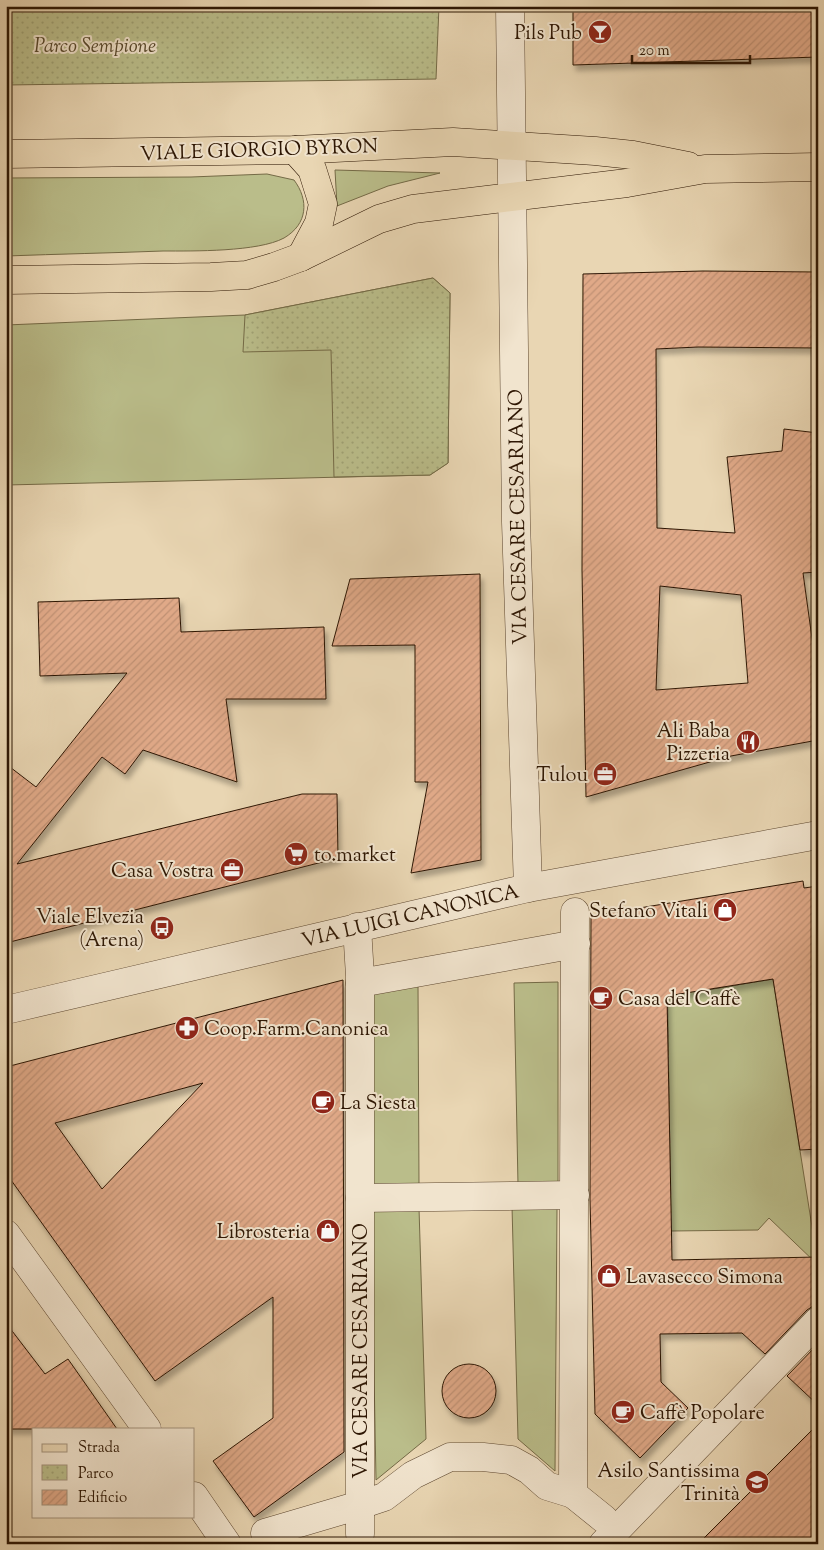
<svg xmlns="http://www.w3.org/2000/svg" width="824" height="1550" font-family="'Sorts Mill Goudy',serif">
	<defs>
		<pattern id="park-dots" width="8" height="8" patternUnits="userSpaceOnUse" patternTransform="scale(1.25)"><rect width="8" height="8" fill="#babd8a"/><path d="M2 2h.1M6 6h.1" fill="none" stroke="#a0a275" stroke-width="1.8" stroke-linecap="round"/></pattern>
		<pattern id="building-hatch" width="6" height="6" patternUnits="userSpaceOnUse" patternTransform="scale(1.25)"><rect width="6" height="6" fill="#e0a988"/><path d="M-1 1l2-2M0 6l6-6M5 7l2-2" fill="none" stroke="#c09174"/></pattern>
		<filter id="shadow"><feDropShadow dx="3" dy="5.5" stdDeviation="2.5" flood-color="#0004"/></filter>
	</defs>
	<rect width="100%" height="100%" fill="#e9d6b3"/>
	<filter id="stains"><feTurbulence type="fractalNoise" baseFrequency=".004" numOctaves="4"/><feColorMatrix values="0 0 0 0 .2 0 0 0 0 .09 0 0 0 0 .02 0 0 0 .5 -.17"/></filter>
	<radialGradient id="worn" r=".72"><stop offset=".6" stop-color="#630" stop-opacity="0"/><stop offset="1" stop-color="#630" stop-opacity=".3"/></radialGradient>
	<g fill="#babd8a" stroke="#746a46">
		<polygon points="335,170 440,173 388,186 337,206"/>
		<path d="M267 174 294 180C309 200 308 224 284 238 258 252 193 251 163 251 111 253 59 254 6 256V178L191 177Z"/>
		<polygon points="433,278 450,293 448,463 430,475 6,485 6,325 245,315"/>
		<polygon points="667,962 701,991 773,979 818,1265 769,1218 758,1230 671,1231"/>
		<polygon points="558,982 558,1184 518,1185 514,983"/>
		<polygon points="372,984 418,984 419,1184 373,1185"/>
		<polygon points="512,1206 557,1208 555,1471 518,1439"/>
		<polygon points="419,1208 426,1439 376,1480 371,1210"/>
	</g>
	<g fill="url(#park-dots)" stroke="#746a46">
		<polygon points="6,6 439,6 436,79 6,85"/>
		<polygon points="433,278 450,293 448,463 430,475 334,477 331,350 243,352 245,315"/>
	</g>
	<g fill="url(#building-hatch)" stroke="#2d1603" fill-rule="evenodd" filter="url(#shadow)">
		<polygon points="573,6 818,6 818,57 573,65"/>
		<path d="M703 271 818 272V348L698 347 656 349 657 528 735 533 727 457 782 451 784 429 818 433V572L803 573 818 682V740L731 756 586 797 582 570 583 274ZM660 586 741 595 748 683 656 690Z"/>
		<polygon points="480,574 481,860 411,873 428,782 415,782 415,645 332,646 350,579"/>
		<polygon points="179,598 181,632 324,627 326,699 226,699 237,782 143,750 125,774 102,757 17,864 302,794 337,794 338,858 6,943 6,764 36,787 127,673 40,676 38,602"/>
		<polygon points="803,881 804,888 818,886 818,1149 800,1150 773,979 667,996 672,1260 818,1257 818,1306 813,1306 807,1310 765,1354 742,1333 660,1334 661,1382 688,1408 640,1458 595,1414 590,1199 591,916"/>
		<path d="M343 980 344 1452 254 1517 213 1461 273 1418V1297L155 1381 6 1173V1067ZM203 1083 102 1189 55 1123Z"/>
		<polygon points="6,1323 45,1374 68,1359 117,1429 6,1429"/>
		<polygon points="818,1344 818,1405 787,1376"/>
		<circle cx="469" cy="1391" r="27"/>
		<polygon points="818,1424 818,1544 698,1544"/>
	</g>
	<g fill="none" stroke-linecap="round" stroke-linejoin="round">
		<g stroke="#5c462f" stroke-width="29">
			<g id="minor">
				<polyline points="510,6 516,522 528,888"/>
				<polyline points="575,912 573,1494 604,1519"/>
				<polyline points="357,927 360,976 360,1505 384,1497 413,1475 450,1457 483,1457 511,1460 529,1470 547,1486 573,1494"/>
				<polyline points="360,983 576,944"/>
				<polyline points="6,1010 528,888 818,835"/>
				<polyline points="360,1198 575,1195"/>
				<polyline points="6,1234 147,1429"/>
				<polyline points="194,1496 227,1544"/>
				<polyline points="265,1533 360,1505 360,1534"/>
				<polyline points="603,1544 818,1321"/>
			</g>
		</g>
		<g stroke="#2d1603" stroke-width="29">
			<g id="major">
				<polyline points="295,150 312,169 323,204 319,223 301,257"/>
				<polyline points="6,154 295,150 453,142 595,151 633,155 688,166"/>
				<polyline points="6,280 211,277 247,275 274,267 301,257 379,219 413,209 627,183 705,169 818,167"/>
			</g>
		</g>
		<use href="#minor" stroke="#f1e4ce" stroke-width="28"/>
		<use href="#major" stroke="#e9d6b3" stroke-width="28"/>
	</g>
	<defs>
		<g id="bar-disc" transform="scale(1.25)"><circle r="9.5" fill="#8f2418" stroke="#f1e4ce"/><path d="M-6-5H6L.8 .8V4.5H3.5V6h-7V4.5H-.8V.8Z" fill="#fff"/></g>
		<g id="restaurant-disc" transform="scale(1.25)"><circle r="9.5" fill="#8f2418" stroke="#f1e4ce"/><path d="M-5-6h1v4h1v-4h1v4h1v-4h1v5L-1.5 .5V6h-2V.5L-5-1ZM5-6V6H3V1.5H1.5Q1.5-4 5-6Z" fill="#fff"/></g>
		<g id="office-disc" transform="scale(1.25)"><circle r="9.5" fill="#8f2418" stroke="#f1e4ce"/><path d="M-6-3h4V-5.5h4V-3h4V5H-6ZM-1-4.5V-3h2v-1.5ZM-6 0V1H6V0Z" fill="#fff"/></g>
		<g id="supermarket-disc" transform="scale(1.25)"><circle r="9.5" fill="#8f2418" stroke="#f1e4ce"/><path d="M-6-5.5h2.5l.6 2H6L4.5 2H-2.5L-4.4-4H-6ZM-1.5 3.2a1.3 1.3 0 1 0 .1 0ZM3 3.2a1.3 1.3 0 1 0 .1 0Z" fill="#fff"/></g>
		<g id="shop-disc" transform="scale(1.25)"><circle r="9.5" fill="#8f2418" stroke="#f1e4ce"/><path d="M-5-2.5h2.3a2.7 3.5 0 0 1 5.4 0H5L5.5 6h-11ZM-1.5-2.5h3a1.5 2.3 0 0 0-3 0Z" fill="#fff"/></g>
		<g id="bus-disc" transform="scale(1.25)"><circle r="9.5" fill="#8f2418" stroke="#f1e4ce"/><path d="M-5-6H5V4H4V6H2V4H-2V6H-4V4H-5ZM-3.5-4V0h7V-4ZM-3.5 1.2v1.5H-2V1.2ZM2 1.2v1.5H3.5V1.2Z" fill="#fff"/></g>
		<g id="cafe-disc" transform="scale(1.25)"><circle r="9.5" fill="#8f2418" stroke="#f1e4ce"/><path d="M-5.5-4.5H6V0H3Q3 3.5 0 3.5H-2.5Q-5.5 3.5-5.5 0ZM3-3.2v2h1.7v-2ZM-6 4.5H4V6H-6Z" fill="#fff"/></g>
		<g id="pharmacy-disc" transform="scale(1.25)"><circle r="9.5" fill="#8f2418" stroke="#f1e4ce"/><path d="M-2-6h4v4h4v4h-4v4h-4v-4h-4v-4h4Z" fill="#fff"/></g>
		<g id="school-disc" transform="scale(1.25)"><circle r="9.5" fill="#8f2418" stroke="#f1e4ce"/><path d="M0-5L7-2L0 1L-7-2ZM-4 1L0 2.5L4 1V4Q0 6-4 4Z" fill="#fff"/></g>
	</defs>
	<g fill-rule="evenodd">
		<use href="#bar-disc" x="600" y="32"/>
		<use href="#restaurant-disc" x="748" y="742"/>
		<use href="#office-disc" x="605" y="774"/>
		<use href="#supermarket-disc" x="296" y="854"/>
		<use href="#office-disc" x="232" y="870"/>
		<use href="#shop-disc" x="725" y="910"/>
		<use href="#bus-disc" x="162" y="928"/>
		<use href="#cafe-disc" x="601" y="998"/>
		<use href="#pharmacy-disc" x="187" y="1028"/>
		<use href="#cafe-disc" x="323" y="1102"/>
		<use href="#shop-disc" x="328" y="1231"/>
		<use href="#shop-disc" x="609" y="1276"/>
		<use href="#cafe-disc" x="623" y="1412"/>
		<use href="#school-disc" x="757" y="1482"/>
	</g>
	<g text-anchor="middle" stroke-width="4" stroke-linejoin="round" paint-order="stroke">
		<g font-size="20" fill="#2d1603" stroke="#f1e4ce" text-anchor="end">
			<text x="582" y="39">Pils Pub</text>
			<text x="730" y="737">Ali Baba<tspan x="730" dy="23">Pizzeria</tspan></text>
			<text x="588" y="781">Tulou</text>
			<text x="314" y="861" text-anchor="start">to.market</text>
			<text x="214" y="877">Casa Vostra</text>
			<text x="708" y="917">Stefano Vitali</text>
			<text x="144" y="923">Viale Elvezia<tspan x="144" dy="23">(Arena)</tspan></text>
			<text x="618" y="1005" text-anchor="start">Casa del Caffè</text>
			<text x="204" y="1035" text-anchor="start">Coop.Farm.Canonica</text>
			<text x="340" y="1109" text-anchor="start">La Siesta</text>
			<text x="310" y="1238">Librosteria</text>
			<text x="626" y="1283" text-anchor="start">Lavasecco Simona</text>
			<text x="640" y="1419" text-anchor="start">Caffè Popolare</text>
			<text x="740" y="1477">Asilo Santissima<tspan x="740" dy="23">Trinità</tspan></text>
		</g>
		<g font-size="20" font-style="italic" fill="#57482c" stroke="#f1e4ce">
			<text x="95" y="52">Parco Sempione</text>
		</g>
		<g font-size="20" fill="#2d1603" stroke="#f1e4ce">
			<text transform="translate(259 149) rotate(-2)" y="7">VIALE GIORGIO BYRON</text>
			<text transform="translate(517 517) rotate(-91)" y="7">VIA CESARE CESARIANO</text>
			<text transform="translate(410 915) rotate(-13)" y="7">VIA LUIGI CANONICA</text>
			<text transform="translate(360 1351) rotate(-90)" y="7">VIA CESARE CESARIANO</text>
		</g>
	</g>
	<rect width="824" height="1550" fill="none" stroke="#e9d6b3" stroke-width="25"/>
	<rect x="8" y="8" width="809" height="1535" fill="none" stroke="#2d1603" stroke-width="2.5"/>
	<rect x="12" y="12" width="799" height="1525" fill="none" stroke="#2d1603"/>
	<rect x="32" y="1428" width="162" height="90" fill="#f1e4ce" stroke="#a3927d"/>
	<rect x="42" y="1444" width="25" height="8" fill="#e9d6b3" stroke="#a3927d"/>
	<text x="78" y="1452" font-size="15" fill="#2d1603">Strada</text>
	<rect x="42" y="1465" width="25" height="15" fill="url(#park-dots)" stroke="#a3927d"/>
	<text x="78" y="1478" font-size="15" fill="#2d1603">Parco</text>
	<rect x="42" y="1490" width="25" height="15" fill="url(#building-hatch)" stroke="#a3927d"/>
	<text x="78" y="1502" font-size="15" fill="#2d1603">Edificio</text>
	<path d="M632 55v8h118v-8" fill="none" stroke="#2d1603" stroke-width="2.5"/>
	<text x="639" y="55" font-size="15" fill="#2d1603" stroke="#f1e4ce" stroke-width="4" paint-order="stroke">20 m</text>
	<rect width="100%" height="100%" filter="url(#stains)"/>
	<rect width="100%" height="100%" fill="url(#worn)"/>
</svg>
